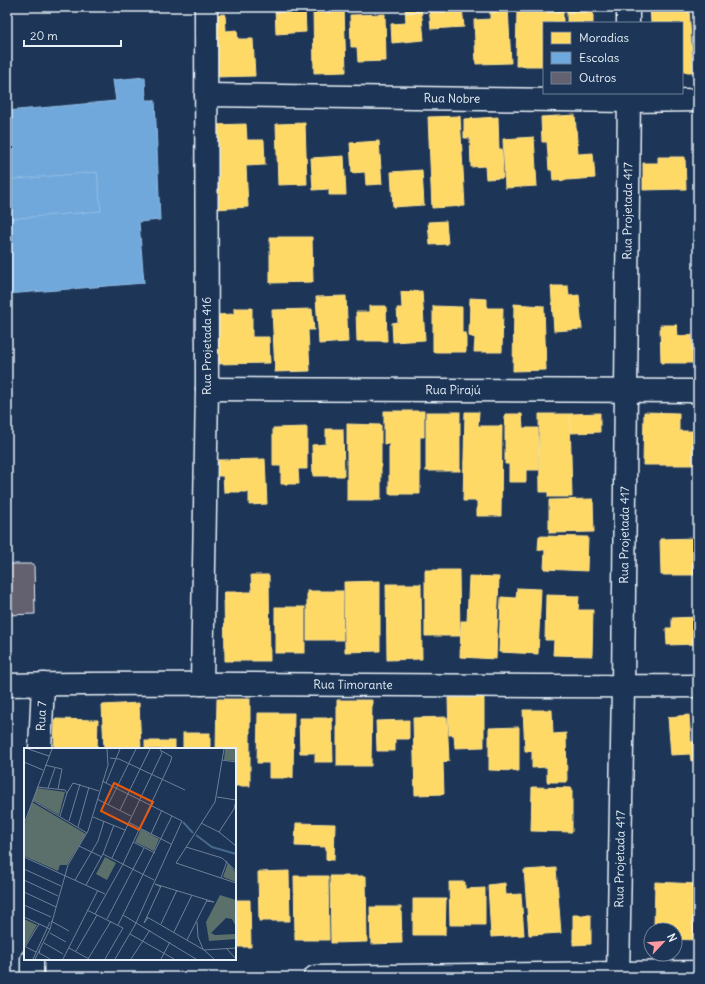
<svg xmlns="http://www.w3.org/2000/svg" width="705" height="984" font-family="Delius,sans-serif">
	<rect width="100%" height="100%" fill="#1d3557"/>
	<filter id="ink" filterUnits="userSpaceOnUse"><feTurbulence type="fractalNoise" baseFrequency=".025" numOctaves="2"/><feDisplacementMap in="SourceGraphic" scale="8" xChannelSelector="R" yChannelSelector="G"/><feConvolveMatrix kernelMatrix="1 2 1 2 8 2 1 2 1" color-interpolation-filters="sRGB"/></filter>
	<g filter="url(#ink)">
		<g fill="#ffd966" stroke="#f8e092">
			<polygon points="275,7 305,7 306,32 276,34"/>
			<polygon points="313,7 344,7 346,72 314,73"/>
			<polygon points="405,7 421,7 424,40 392,43 391,24 406,23"/>
			<polygon points="429,7 462,7 464,27 431,29"/>
			<polygon points="490,7 508,7 511,63 476,64 474,20 490,19"/>
			<polygon points="517,7 563,7 563,22 544,23 544,66 516,66"/>
			<polygon points="650,7 689,7 693,72 682,72 682,23 651,23"/>
			<rect x="567" y="10" width="26" height="13"/>
			<polygon points="225,14 226,31 237,30 238,39 253,39 255,76 215,77 212,15"/>
			<polygon points="385,14 386,61 358,62 357,47 351,47 350,15"/>
			<polygon points="575,115 578,154 593,153 595,178 553,181 552,170 549,170 547,142 542,142 541,117"/>
			<polygon points="460,116 465,206 432,208 428,117"/>
			<polygon points="498,117 499,149 502,149 503,178 486,179 485,166 471,167 470,138 464,138 464,119"/>
			<polygon points="305,123 307,184 278,185 276,124"/>
			<polygon points="246,124 247,140 264,140 265,165 246,166 248,207 216,209 212,125"/>
			<polygon points="534,137 537,186 505,188 503,139"/>
			<polygon points="379,141 382,184 366,185 365,172 352,173 350,143"/>
			<polygon points="344,156 346,195 329,195 329,189 313,190 311,158"/>
			<polygon points="658,157 685,157 686,189 643,190 643,163 658,163"/>
			<polygon points="422,170 424,205 393,207 391,172"/>
			<polygon points="446,221 448,244 430,245 428,222"/>
			<polygon points="270,237 312,237 313,282 270,283"/>
			<polygon points="551,286 568,286 569,296 579,295 582,329 554,331"/>
			<polygon points="422,291 425,340 393,342 392,323 398,322 397,308 402,308 401,292"/>
			<polygon points="346,296 348,342 319,344 316,297"/>
			<polygon points="470,298 487,299 487,308 503,308 502,352 474,352 475,338 469,336"/>
			<polygon points="514,304 544,306 546,370 513,371"/>
			<polygon points="369,306 386,306 387,341 357,341 356,312 369,312"/>
			<polygon points="433,306 462,307 462,333 466,333 466,352 433,352"/>
			<polygon points="234,308 252,308 252,337 269,337 270,363 217,364 216,315 234,314"/>
			<polygon points="312,309 314,330 308,330 310,371 275,372 272,310"/>
			<polygon points="660,325 677,325 678,336 692,335 693,363 661,363"/>
			<polygon points="384,411 424,411 424,437 420,437 420,494 389,494 389,444 384,444"/>
			<rect x="426" y="412" width="34" height="59"/>
			<polygon points="465,412 479,412 478,426 502,426 501,516 477,516 477,501 463,501"/>
			<polygon points="644,412 679,413 679,431 693,431 693,465 643,465"/>
			<polygon points="600,413 600,432 570,433 570,414"/>
			<polygon points="505,414 522,414 523,428 538,428 539,470 526,470 526,482 509,482 509,464 505,464"/>
			<polygon points="539,414 570,414 572,497 548,497 548,492 540,492"/>
			<polygon points="347,424 381,425 381,500 347,500"/>
			<polygon points="307,427 307,469 298,469 299,484 281,484 281,466 273,466 273,428"/>
			<polygon points="326,429 343,429 344,476 313,476 312,445 326,444"/>
			<polygon points="265,459 267,504 249,505 249,492 224,492 223,476 218,476 217,460"/>
			<polygon points="593,499 594,532 549,533 549,500"/>
			<polygon points="539,536 588,537 587,571 544,569 545,550 538,550"/>
			<polygon points="696,538 697,575 661,575 660,539"/>
			<polygon points="425,570 459,570 460,636 425,636"/>
			<polygon points="251,575 269,575 270,661 225,661 224,592 252,592"/>
			<polygon points="469,576 499,577 496,659 460,657 461,621 467,621"/>
			<polygon points="380,581 380,651 345,652 344,582"/>
			<polygon points="386,584 421,584 422,659 387,660"/>
			<polygon points="517,588 541,589 538,654 499,652 501,597 516,598"/>
			<rect x="307" y="591" width="36" height="49"/>
			<polygon points="546,595 579,596 578,610 593,610 592,656 553,655 554,640 545,640"/>
			<rect x="275" y="607" width="30" height="46"/>
			<polygon points="698,617 698,644 667,645 666,628 672,628 672,618"/>
			<polygon points="484,697 484,747 455,748 454,735 449,735 448,698"/>
			<polygon points="217,699 250,699 250,786 235,786 235,749 216,749"/>
			<polygon points="337,700 372,700 371,766 337,766"/>
			<polygon points="139,703 141,749 104,749 102,705"/>
			<polygon points="523,710 552,710 553,734 566,733 567,782 547,782 547,767 532,768 532,751 525,751"/>
			<polygon points="258,713 294,713 293,778 269,778 269,763 257,763"/>
			<polygon points="689,715 691,742 698,742 698,760 691,761 690,754 671,755 668,717"/>
			<polygon points="447,717 449,761 443,762 444,794 415,795 413,718"/>
			<polygon points="299,718 332,718 333,762 315,762 315,753 300,753"/>
			<polygon points="55,719 98,720 97,749 54,749"/>
			<polygon points="409,720 409,739 395,739 395,751 377,751 376,721"/>
			<polygon points="519,727 519,771 489,770 489,728"/>
			<rect x="183" y="733" width="27" height="16"/>
			<rect x="145" y="741" width="30" height="8"/>
			<polygon points="532,787 572,788 572,832 531,831"/>
			<polygon points="296,823 335,824 334,860 326,860 326,847 295,846"/>
			<polygon points="556,868 561,933 529,935 524,870"/>
			<polygon points="289,871 290,921 259,921 258,872"/>
			<polygon points="294,876 328,876 329,940 295,940"/>
			<polygon points="330,876 366,876 367,942 331,943"/>
			<polygon points="449,882 465,882 465,889 485,888 485,925 450,925"/>
			<polygon points="655,882 697,884 695,940 675,939 675,930 671,930 671,927 654,926"/>
			<polygon points="505,883 506,895 521,894 524,935 491,937 488,885"/>
			<polygon points="413,899 446,899 445,935 413,935"/>
			<polygon points="235,900 250,900 251,947 235,947"/>
			<polygon points="370,907 401,907 402,943 371,944"/>
			<polygon points="573,915 591,915 591,944 573,945"/>
		</g>
		<g fill="#6fa8dc" stroke="#93bee4">
			<polygon points="145,77 146,100 155,100 160,220 139,222 144,283 7,294 7,111 116,101 113,80"/>
			<polygon points="97,172 101,211 7,219 7,180"/>
		</g>
		<polygon fill="#63606f" stroke="#e8f1f8" points="7,564 34,564 35,614 7,615"/>
		<g fill="none" stroke-linecap="round" stroke-linejoin="round">
			<g stroke="#e8f1f8" stroke-width="25">
				<g id="minor">
					<polyline points="628,7 628,23"/>
					<path id="s1" d="M206 95 629 101 698 100"/>
					<path id="s2" d="M207 389 698 391"/>
					<polyline points="202,684 207,389 206,7"/>
					<path id="s3" d="M7 685C89 683 171 684 254 684 402 685 550 687 698 686"/>
					<path id="s4" d="M40 749 43 684"/>
					<polyline points="32,977 32,959"/>
					<polyline points="315,977 698,972"/>
					<path id="s5" d="M618 977 623 687 629 93"/>
				</g>
			</g>
			<use href="#minor" stroke="#1d3557" stroke-width="22"/>
		</g>
	</g>
	<g text-anchor="middle" stroke-width="4" stroke-linejoin="round" paint-order="stroke">
		<g font-size="12" fill="#e8f1f8" stroke="#1d3557">
			<text dy="4" stroke="none"><textPath href="#s1" startOffset="246">Rua Nobre</textPath></text>
			<text dy="4" stroke="none"><textPath href="#s5" startOffset="766">Rua Projetada 417</textPath></text>
			<text transform="translate(207 346) rotate(-90)" y="4">Rua Projetada 416</text>
			<text dy="4" stroke="none"><textPath href="#s2" startOffset="246">Rua Pirajú</textPath></text>
			<text dy="4" stroke="none"><textPath href="#s5" startOffset="442">Rua Projetada 417</textPath></text>
			<text dy="4" stroke="none"><textPath href="#s3" startOffset="346">Rua Timorante</textPath></text>
			<text dy="4" stroke="none"><textPath href="#s4" startOffset="33">Rua 7</textPath></text>
			<text dy="4" stroke="none"><textPath href="#s5" startOffset="118">Rua Projetada 417</textPath></text>
		</g>
	</g>
	<g transform="translate(24 748)">
		<rect width="212" height="212" fill="#1d3557"/>
		<path d="M0 171 13 177 1 198 0 197Z" fill="#5b706b"/>
		<path d="M196 147 212 152V179L208 171 202 170 187 185 191 187 212 186V191L185 193 182 174Z" fill="#5b706b"/>
		<path d="M201 1H212V13L200 12ZM117 81 135 91 130 103 111 94ZM204 115 212 125V134L199 129Z" fill="#5b706b"/>
		<path d="M13 40 41 44 35 67 9 52ZM8 54 62 86 43 117H36L34 123 0 108V79Z" fill="#5b706b"/>
		<path d="M81 109 92 115 83 132 72 126Z" fill="#5b706b"/>
		<path fill="none" stroke="#47698e" stroke-width="2" d="M159 74 169 85M172 87 188 99 212 106"/>
		<path fill="none" stroke="#6e8097" stroke-width="1" d="M4 1 25 8M200 1 191 54 152 115 212 135M86 10 95 11 161 42M198 12 212 14M0 14 19 22M21 17 38 21 34 41M78 33 158 73 111 177 91 211M82 35 96 1M13 39 41 42 43 45M24 40 31 20M193 49 212 52M73 51 107 68M8 52 63 85M84 57 112 1M96 62 126 1M36 68 43 45 49 35 75 43M69 69 101 82M45 73 56 36M104 74 147 96M177 75 195 84 212 98M0 76 28 1M54 79 65 39M195 84 210 61 212 52M127 86 138 62M109 94 131 105M55 98 78 109M162 99 198 110 212 123M79 106 130 132M0 109 81 146M88 110 138 5 136 1M0 121 37 138M197 130 203 113M0 132 34 148M51 132 74 93 80 73M62 137 79 106 90 77M137 139 131 136 190 154 182 153M0 144 32 159M0 157 27 169M63 162 99 180 81 211M71 166 99 116 146 15 148 9 138 3M99 167 172 211M0 169 26 181M123 169 180 202 190 211M124 170 120 175 137 138M83 171 120 100M27 173 45 183M173 174 174 189 179 201M137 176 153 142M94 177 148 68M150 184 168 147M26 185 42 194M106 186 150 211M163 192 183 152M20 195 39 206M0 198 12 204M1 199 15 176M45 200 65 211M202 200 212 211M16 202 15 205 26 211M180 202 212 200M52 203 73 167M9 211 26 174M11 211 26 181 44 117 64 83 84 17 83 1M39 211 74 142M64 211 87 173M107 211 126 182M137 211 146 194"/>
		<path fill="#e8590c" fill-opacity="0.15" stroke="#e8590c" stroke-width="2" d="M90 35 129 54 115 82 77 63Z"/>
		<rect width="212" height="212" fill="none" stroke="#e8f1f8" stroke-width="2"/>
	</g>
	<rect width="705" height="984" fill="none" stroke="#1d3557" stroke-width="24"/>
	<rect x="12" y="12" width="681" height="960" fill="none" stroke="#e8f1f8" stroke-width="1.5" filter="url(#ink)"/>
	<rect x="543" y="22" width="140" height="72" fill="#1d3557" stroke="#6e8097"/>
	<rect x="551" y="32" width="20" height="12" fill="#ffd966" stroke="#6e8097"/>
	<text x="579" y="42" font-size="12" fill="#e8f1f8">Moradias</text>
	<rect x="551" y="52" width="20" height="12" fill="#6fa8dc" stroke="#6e8097"/>
	<text x="579" y="62" font-size="12" fill="#e8f1f8">Escolas</text>
	<rect x="551" y="72" width="20" height="12" fill="#63606f" stroke="#6e8097"/>
	<text x="579" y="82" font-size="12" fill="#e8f1f8">Outros</text>
	<g transform="translate(663 942) rotate(64)"><circle r="19" fill="#1d3557" stroke="#6e8097"/>
	<path d="M0-3L7 15L0 10L-7 15Z" fill="#ff9aa2"/>
	<text y="-6" font-size="11" font-weight="bold" text-anchor="middle" fill="#e8f1f8">N</text>
	</g>
	<path d="M24 40v6h97v-6" fill="none" stroke="#e8f1f8" stroke-width="2"/>
	<text x="30" y="40" font-size="12" fill="#e8f1f8" stroke="#1d3557" stroke-width="3" paint-order="stroke">20 m</text>
</svg>
